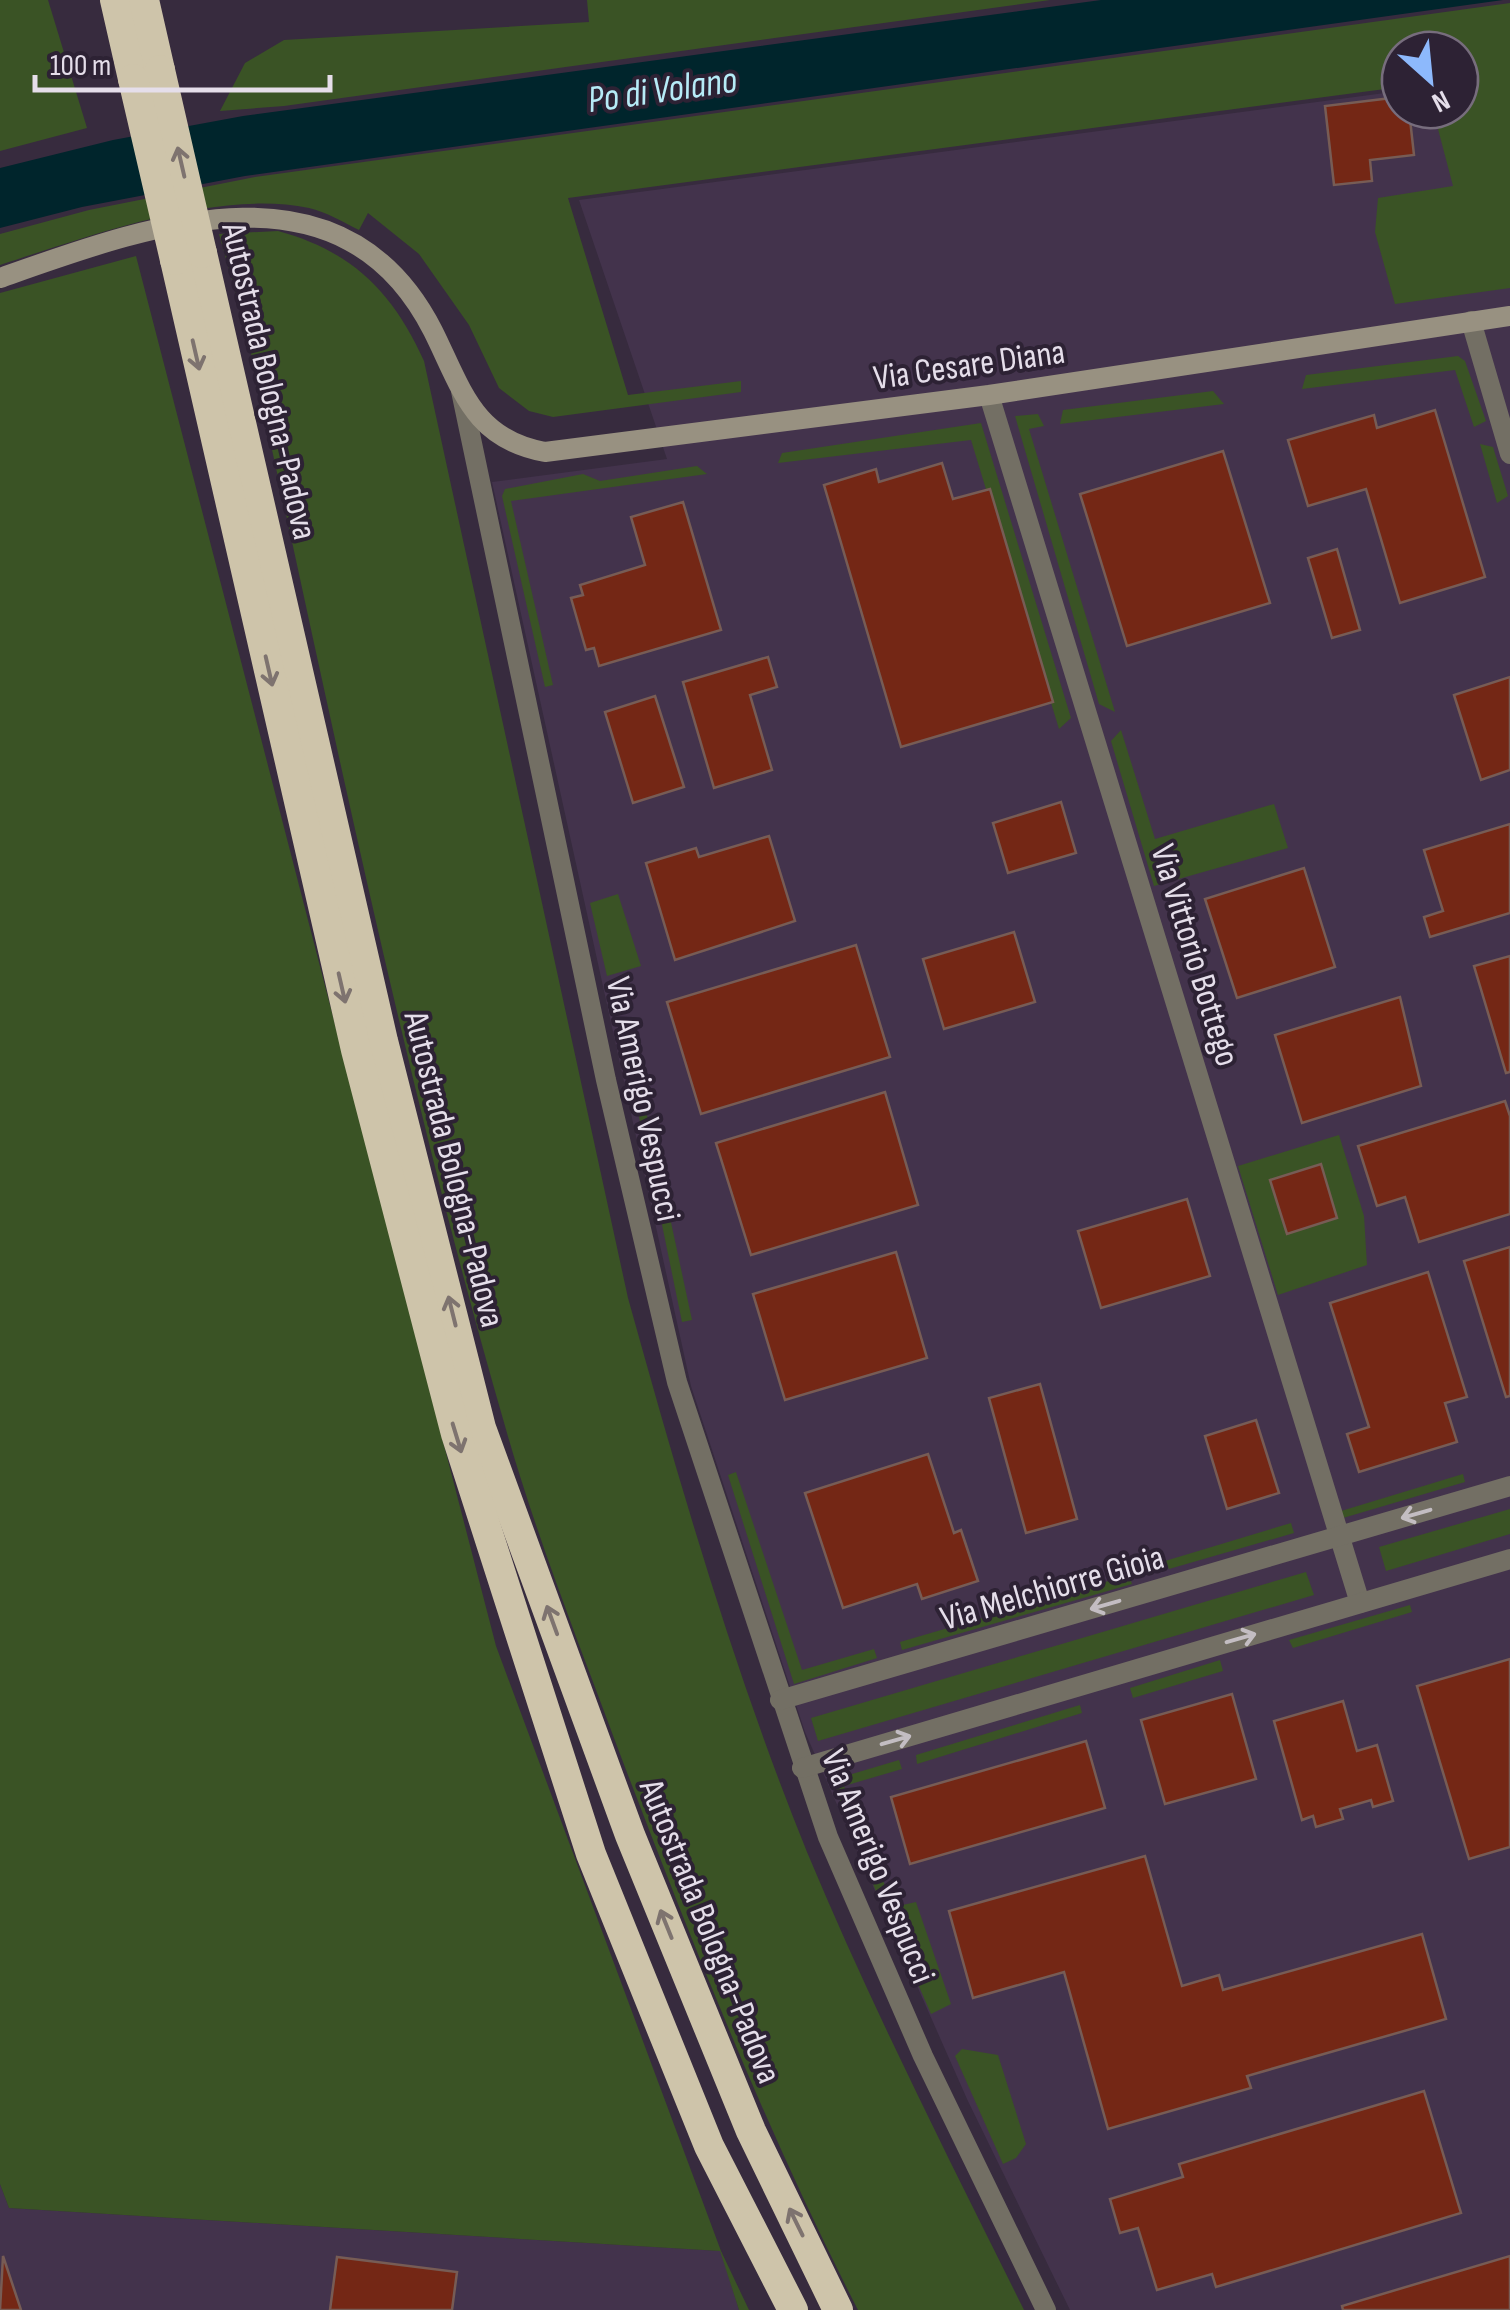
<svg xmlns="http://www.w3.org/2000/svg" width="1510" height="2310" font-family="'Sofia Sans Condensed',sans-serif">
	<rect width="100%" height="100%" fill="#372b3e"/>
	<g fill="#43334c">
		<polygon points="1510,76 1510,2310 1070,2310 967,2099 805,1732 691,1386 492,482 667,459 579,200 1400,91 1400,110 1460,110"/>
		<polygon points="0,2184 9,2208 721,2251 739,2310 0,2310"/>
	</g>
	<g fill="#3a5325">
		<polygon points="0,0 48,0 87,128 0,151"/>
		<polygon points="587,0 1050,0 284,106 220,111 245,63 284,40 589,22"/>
		<path d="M1510 3V288L1395 304 1375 232 1378 198 1453 186 1433 110H1460V50H1400V87L568 198 628 395 741 381V392L553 417 529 411 499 388 469 325 419 254 368 213 359 230C343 222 326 212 309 208 216 189 89 236 0 265V234L89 210 255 177Z"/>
		<path d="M278 231C352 251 393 292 424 361L628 1298C680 1485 734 1672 807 1852 872 2008 949 2159 1024 2310H858C767 2132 694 1948 623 1762 582 1651 537 1539 505 1426 400 1064 326 693 245 326L219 234Z"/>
		<polygon points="136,256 496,1646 721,2251 749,2310 739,2310 720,2251 9,2208 0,2184 0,293"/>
		<polygon points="1458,356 1465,361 1486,421 1474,427 1455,370 1302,389 1306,375"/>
		<polygon points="1213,391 1224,404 1060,424 1063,410"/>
		<polygon points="1038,414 1044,426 1029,429 1115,712 1099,704 1015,416"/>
		<polygon points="981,423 1071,718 1059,729 971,440 778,463 782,453"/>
		<polygon points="1480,444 1493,447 1508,496 1497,503"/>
		<polygon points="697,466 707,474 511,501 553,685 545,687 502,496 505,489 583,474 600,481"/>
		<polygon points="1121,730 1155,839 1274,804 1288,848 1154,886 1111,741"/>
		<polygon points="618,894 641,966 607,976 590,903"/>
		<polygon points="636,1063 662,1187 654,1189 628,1064"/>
		<polygon points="1339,1135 1364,1216 1367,1265 1278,1295 1238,1166"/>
		<polygon points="669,1213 692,1320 682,1322 660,1215"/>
		<polygon points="736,1472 802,1670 874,1649 877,1658 794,1684 728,1475"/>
		<polygon points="1463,1474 1465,1482 1343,1518 1341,1511"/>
		<polygon points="1510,1509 1510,1534 1386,1571 1379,1547"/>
		<polygon points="1291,1523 1294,1533 1169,1569 1165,1561"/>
		<polygon points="1306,1572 1314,1595 818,1741 811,1718"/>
		<polygon points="1129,1575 1132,1584 902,1650 900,1642"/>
		<polygon points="1410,1605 1412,1612 1293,1648 1289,1640"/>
		<polygon points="1220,1660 1223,1671 1133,1698 1130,1688"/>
		<polygon points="1080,1705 1082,1713 917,1764 916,1755"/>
		<polygon points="899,1760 902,1769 844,1786 886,1888 877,1894 832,1780"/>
		<polygon points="916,1902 951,2004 931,2014 885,1909"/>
		<polygon points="962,2049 998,2055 1026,2144 1016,2158 1003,2164 955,2056"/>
	</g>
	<polygon fill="#00252c" points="1101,0 1503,0 245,176 82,207 0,228 0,168 113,140 243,116"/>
	<g fill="#742715" stroke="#775c55" stroke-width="2.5">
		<polygon points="1400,97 1400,110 1409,110 1414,155 1370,160 1372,181 1334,185 1325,106"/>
		<polygon points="1435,410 1485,577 1400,603 1366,489 1308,506 1288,440 1374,415 1377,428"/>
		<polygon points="1223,451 1270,603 1127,646 1080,494"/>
		<polygon points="942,463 953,499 990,489 1053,702 901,747 824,485 876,469 879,482"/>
		<polygon points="683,502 721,630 599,666 594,648 586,650 571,598 583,595 580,585 645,565 631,517"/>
		<polygon points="1337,549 1360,630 1332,638 1308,558"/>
		<polygon points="768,657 777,687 750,695 772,770 714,788 683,682"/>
		<polygon points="1510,677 1510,770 1481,780 1454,695"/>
		<polygon points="655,696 684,787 633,803 605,712"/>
		<polygon points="1061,802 1076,853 1008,873 993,823"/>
		<polygon points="1510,824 1510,913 1430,937 1424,917 1443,911 1424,850"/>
		<polygon points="769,836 795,921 675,960 646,863 696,848 699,857"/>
		<polygon points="1304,868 1335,967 1237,998 1205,899"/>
		<polygon points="1014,932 1035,1002 944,1029 923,959"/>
		<polygon points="856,945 890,1057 701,1114 667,1002"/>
		<polygon points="1510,956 1510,1072 1506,1073 1474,966"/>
		<polygon points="1400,997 1421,1086 1302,1123 1275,1035"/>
		<polygon points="885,1092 918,1205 751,1255 716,1143"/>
		<polygon points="1505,1101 1510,1116 1510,1214 1419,1242 1405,1197 1377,1206 1358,1146"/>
		<polygon points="1321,1164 1337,1218 1287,1234 1270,1180"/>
		<polygon points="1187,1199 1210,1276 1101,1308 1078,1231"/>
		<polygon points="1510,1247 1510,1396 1506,1397 1464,1261"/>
		<polygon points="896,1252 927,1358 785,1400 753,1294"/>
		<polygon points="1428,1272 1467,1397 1445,1403 1457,1442 1359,1472 1347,1434 1369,1427 1330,1303"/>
		<polygon points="1040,1384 1077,1519 1026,1533 989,1398"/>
		<polygon points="1256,1420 1279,1493 1227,1509 1205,1436"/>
		<polygon points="928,1454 954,1533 961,1530 978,1581 922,1599 917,1584 843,1608 805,1493"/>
		<polygon points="1510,1659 1510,1847 1469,1859 1417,1686"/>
		<polygon points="1232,1694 1256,1779 1165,1804 1141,1720"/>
		<polygon points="1343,1701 1357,1751 1377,1745 1393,1801 1373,1807 1371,1800 1340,1809 1343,1819 1316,1827 1313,1816 1302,1820 1274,1721"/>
		<polygon points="1086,1741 1105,1808 910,1864 891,1797"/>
		<polygon points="1145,1856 1182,1986 1219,1975 1223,1990 1422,1934 1446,2019 1247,2076 1251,2088 1108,2129 1064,1972 973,1998 949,1911"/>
		<polygon points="1424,2091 1461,2213 1216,2287 1212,2274 1157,2290 1138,2228 1120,2233 1110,2199 1183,2177 1179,2164"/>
		<polygon points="3,2256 21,2310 0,2310"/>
		<polygon points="1510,2256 1510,2310 1343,2310 1342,2306"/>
		<polygon points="337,2257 457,2272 452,2310 330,2310"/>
	</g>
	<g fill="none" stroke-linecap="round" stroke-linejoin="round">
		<g stroke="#736f64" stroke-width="20">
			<polyline points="1471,321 1510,454"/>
			<polyline points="461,391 606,1080 677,1382 828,1837 923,2056 1046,2310"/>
			<polyline points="989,395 1360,1603"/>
			<polyline points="780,1700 1510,1486"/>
			<polyline points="802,1768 1510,1559"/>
		</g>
		<path stroke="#989181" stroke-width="20" d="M0 278C147 226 342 152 433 331 462 389 473 439 545 452L989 395 1510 316"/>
		<g stroke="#cec4aa" stroke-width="30">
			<polyline points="115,0 133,79"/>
			<polyline points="144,0 160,70"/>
			<polyline points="202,253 383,1041 481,1428 630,1835 751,2131 838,2310"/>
			<polyline points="175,260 356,1050 456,1434 591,1854 709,2146 793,2310"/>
		</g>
		<g stroke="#cec4aa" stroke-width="30">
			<polyline points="160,70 202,253"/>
			<polyline points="133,79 175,260"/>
		</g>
	</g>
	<defs><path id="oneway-shaft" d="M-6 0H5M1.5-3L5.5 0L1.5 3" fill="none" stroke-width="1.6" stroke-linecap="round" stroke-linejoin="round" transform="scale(2.5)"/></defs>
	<g stroke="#7e736f">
		<use href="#oneway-shaft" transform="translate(181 162) rotate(-103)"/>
		<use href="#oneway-shaft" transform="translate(196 355) rotate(77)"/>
		<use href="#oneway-shaft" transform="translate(269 671) rotate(77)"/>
		<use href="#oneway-shaft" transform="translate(342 988) rotate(77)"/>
		<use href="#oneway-shaft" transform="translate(452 1311) rotate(-104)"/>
		<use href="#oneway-shaft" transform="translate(457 1438) rotate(73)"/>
		<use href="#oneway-shaft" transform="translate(552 1620) rotate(-110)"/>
		<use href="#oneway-shaft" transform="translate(666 1924) rotate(-112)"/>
		<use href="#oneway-shaft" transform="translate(796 2222) rotate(-116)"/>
	</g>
	<g stroke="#c3bdc2">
		<use href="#oneway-shaft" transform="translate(1416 1514) rotate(164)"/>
		<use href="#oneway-shaft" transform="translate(1105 1605) rotate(164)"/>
		<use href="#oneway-shaft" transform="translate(1241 1638) rotate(-16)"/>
		<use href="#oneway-shaft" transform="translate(896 1740) rotate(-16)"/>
	</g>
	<g text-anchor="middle" stroke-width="8" stroke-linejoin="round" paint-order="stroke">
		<g font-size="35" fill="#e5deea" stroke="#2d2234">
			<text transform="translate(969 364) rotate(-8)" y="12">Via Cesare Diana</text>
			<text transform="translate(270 381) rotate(77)" y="12">Autostrada Bologna-Padova</text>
			<text transform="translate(1196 955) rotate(73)" y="12">Via Vittorio Bottego</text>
			<text transform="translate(644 1099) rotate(78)" y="12">Via Amerigo Vespucci</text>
			<text transform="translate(455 1169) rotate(76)" y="12">Autostrada Bologna-Padova</text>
			<text transform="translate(1052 1587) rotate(-16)" y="12">Via Melchiorre Gioia</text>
			<text transform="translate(879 1866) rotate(68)" y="12">Via Amerigo Vespucci</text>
			<text transform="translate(711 1931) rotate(68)" y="12">Autostrada Bologna-Padova</text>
		</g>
		<g font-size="38" font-style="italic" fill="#b6ebf7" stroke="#2d2234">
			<text transform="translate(662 89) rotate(-8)" y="13">Po di Volano</text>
		</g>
	</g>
	<g transform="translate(1430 80) rotate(153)"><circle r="48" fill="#2d2234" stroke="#776d7d" stroke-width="2.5"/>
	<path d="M0-8L18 38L0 25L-18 38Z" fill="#8db9fc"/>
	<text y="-15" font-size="28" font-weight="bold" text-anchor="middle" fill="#e5deea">N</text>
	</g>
	<path d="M35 75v15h295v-15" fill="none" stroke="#e5deea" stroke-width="5"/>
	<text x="50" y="75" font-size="30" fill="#e5deea" stroke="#2d2234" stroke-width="8" paint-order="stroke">100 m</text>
</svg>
